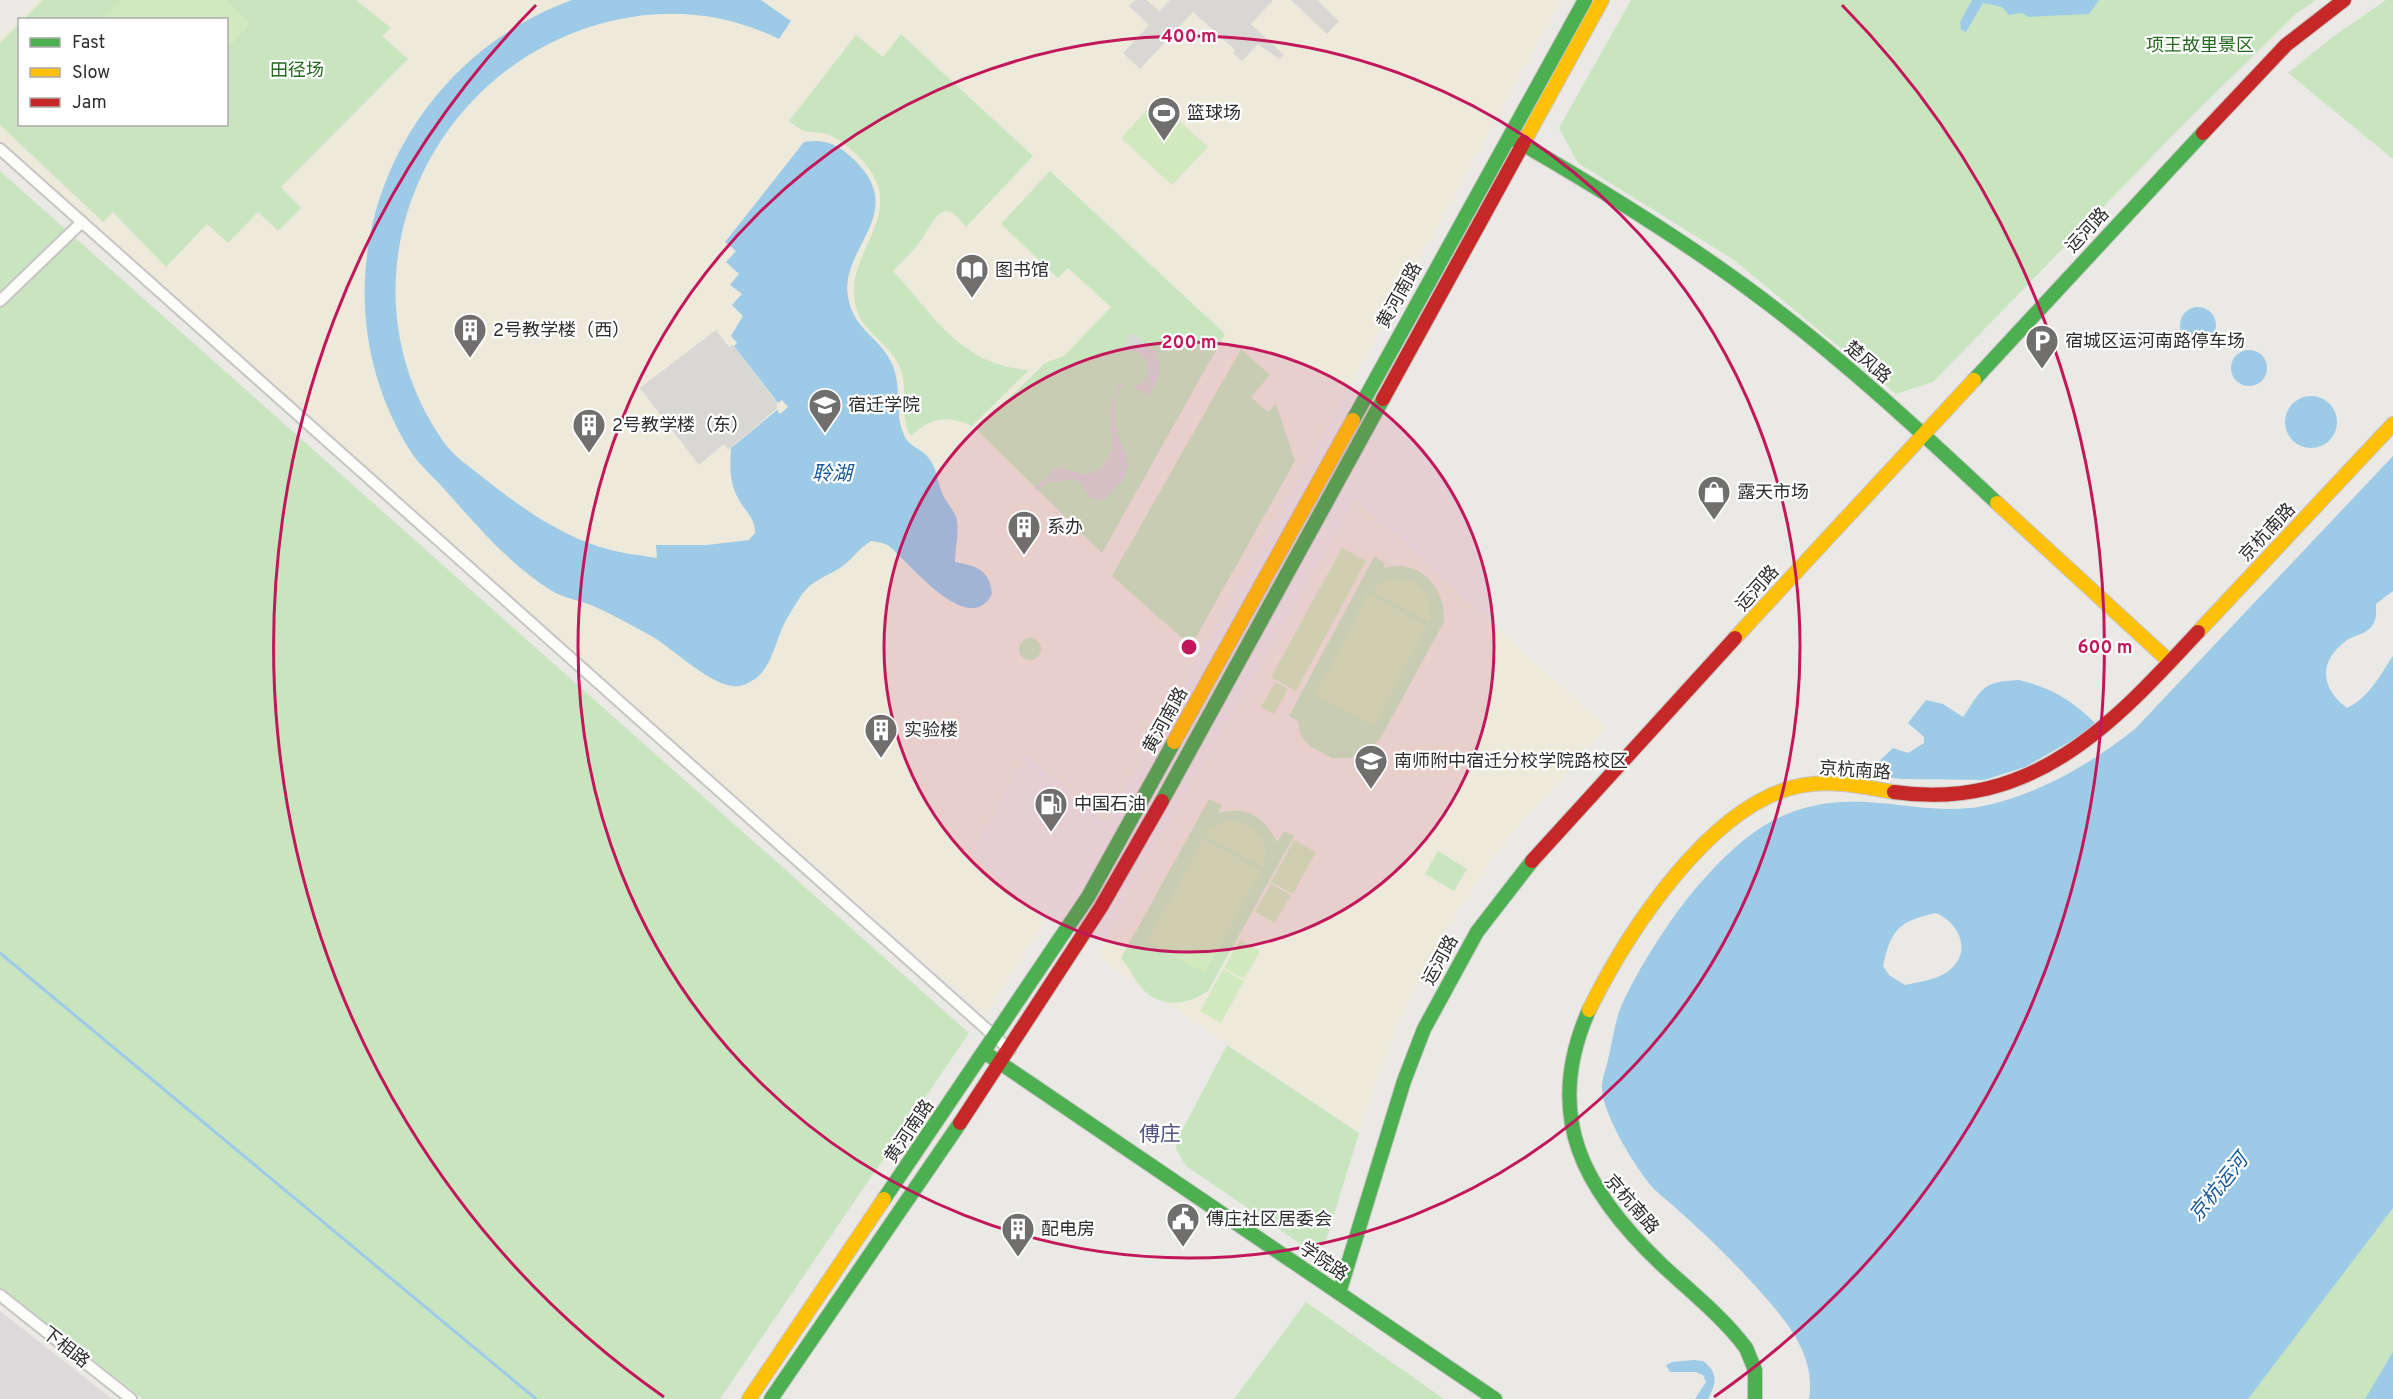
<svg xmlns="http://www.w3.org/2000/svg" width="2393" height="1399" font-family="Overpass,'Noto Sans SC',sans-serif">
	<rect width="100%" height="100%" fill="#ebe9e5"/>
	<polygon fill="#dcdadb" points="0,1311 112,1399 0,1399"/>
	<g fill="#ede9db" fill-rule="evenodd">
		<path d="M36 0H1562L1384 326 1106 823 1027 754 972 854 1046 920 986 1016 448 542 0 140V36ZM20 20H226V124H20Z"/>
		<polygon points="1356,499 1608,728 1497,852 1443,935 1396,1028 1359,1133 1097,957 1131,890"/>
	</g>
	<g fill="#c9e5c0">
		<polygon points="43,0 356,0 391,28 382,36 408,59 281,187 301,208 278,231 258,212 228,243 207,224 166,267 113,212 103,222 0,125 0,43 19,24 20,124 226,124 226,20 24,19"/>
		<polygon points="1631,0 2316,0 2297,13 2180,128 1933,382 1896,394 1734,260 1578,163 1559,128"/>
		<polygon points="2386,0 2393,0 2393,159 2288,73 2334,36"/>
		<path d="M901 34 1033 156 966 227C941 192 934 223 919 243 912 253 901 262 893 271 935 316 960 365 1029 370L972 426C947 415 931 417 911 436 898 418 910 389 899 365 888 342 862 332 856 307 840 250 918 213 856 154 848 147 836 136 826 134 805 130 807 135 789 121L856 35 883 57Z"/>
		<polygon points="0,171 969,1033 720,1399 143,1399 0,1287"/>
		<polygon points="1050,171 1225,334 1102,553 977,430 1045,363 1064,356 1111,307 1068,268 1058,278 1001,224"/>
		<polygon points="1241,349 1270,375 1251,397 1268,412 1276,404 1295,461 1191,646 1112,576"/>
		<path d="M1374 557 1385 563 1383 568C1419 557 1446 587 1444 622L1380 739 1372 748 1351 758H1332L1311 747 1304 740 1299 731 1298 721 1289 716Z"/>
		<circle cx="1030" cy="649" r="11"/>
		<path d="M1209 799 1222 805 1218 813C1246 805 1264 816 1277 842L1284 831 1294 836 1208 991C1186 1006 1158 1009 1140 986 1133 977 1129 967 1121 958Z"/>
		<polygon points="1438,851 1467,869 1454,891 1425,874"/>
		<polygon points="1227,1045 1359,1133 1325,1244 1319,1249 1302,1245 1186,1166 1176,1149 1177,1140"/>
		<polygon points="2393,1200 2393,1399 2238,1399"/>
		<polygon points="1306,1302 1444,1399 1234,1399"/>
	</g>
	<g fill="#d2e8be">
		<polygon points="121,0 226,0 249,22 245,30 227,49 226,20 102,19"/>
		<polygon points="1156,100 1208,147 1172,185 1121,138"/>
		<polygon points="1342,548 1366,561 1296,691 1271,677"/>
		<path d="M1393 579C1421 577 1434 596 1429 622L1372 591 1384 581Z"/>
		<polygon points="1368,594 1427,626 1374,726 1315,695"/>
		<polygon points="1275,682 1288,689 1274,714 1261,707"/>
		<path d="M1227 821C1253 821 1272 840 1263 867L1205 835 1211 829Z"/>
		<polygon points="1203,839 1261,871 1205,973 1147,942"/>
		<polygon points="1294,840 1316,852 1293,894 1271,882"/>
		<polygon points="1271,884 1291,895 1275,923 1255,912"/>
		<polygon points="1240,940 1260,951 1244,979 1224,968"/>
		<polygon points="1223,969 1244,981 1221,1023 1200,1011"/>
	</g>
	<g fill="#d9d7d3">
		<polygon points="1135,0 1147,0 1159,11 1170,0 1273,0 1251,24 1284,55 1279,59 1258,44 1242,61 1233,53 1235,50 1193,12 1140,69 1123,53 1149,25 1129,6"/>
		<polygon points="1291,0 1317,0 1339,21 1327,34"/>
		<polygon points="716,330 729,347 733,345 777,403 777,408 728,450 724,444 699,465 640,388"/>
		<polygon points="1131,332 1156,352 1159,363 1159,374 1150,397 1135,387 1148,377 1147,360 1138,352 1124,350"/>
		<polygon points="1119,382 1122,385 1116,398 1114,424 1127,457 1128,465 1123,480 1105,498 1098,500 1089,498 1080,482 1074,479 1049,482 1037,490 1034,488 1056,469 1064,468 1086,475 1102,467 1109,458 1112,451 1111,411"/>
	</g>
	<g fill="#9dcae7" fill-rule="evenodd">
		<path d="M572 0H761L791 21 779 39C727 13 668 7 611 21 427 65 332 280 443 441 453 456 470 467 485 479 520 507 557 533 600 547 618 553 638 555 657 558L656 545H707L749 540 755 533C755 518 746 512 739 500 729 483 730 466 731 448L777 410 780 414 788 407 782 400 778 403 734 346 737 343 731 336 743 316 732 305 742 294 730 285 739 274 726 262 736 251 725 242 804 142C823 139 835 143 850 156 913 212 839 246 848 297 854 330 877 335 890 360 904 386 893 410 904 435 908 446 920 448 927 456 937 467 937 480 942 493 946 502 953 509 956 517 960 529 955 550 955 562 977 566 990 570 992 594 969 640 907 560 889 546 883 542 877 542 871 541 859 548 851 561 840 568 825 577 813 580 802 594 796 604 789 614 784 624 773 647 771 676 743 685 719 694 675 650 653 637 633 626 612 614 591 605 578 600 564 598 552 591 510 565 478 527 446 491 435 478 420 466 411 452 305 284 390 66 572 0Z"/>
		<polygon points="1972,0 2099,0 2089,14 2028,17 2022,13 2009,15 2002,7 1983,3 1966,32 1961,30 1960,22"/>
		<circle cx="2198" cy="325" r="18"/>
		<circle cx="2249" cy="368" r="18"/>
		<circle cx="2311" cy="422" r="26"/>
		<path d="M2393 456V591L2376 604C2376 612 2377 619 2372 626 2366 634 2355 635 2347 640 2318 661 2320 688 2347 708 2369 698 2380 675 2393 656V1208L2248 1399H1809C1815 1362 1795 1332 1772 1305 1744 1272 1712 1240 1679 1211 1671 1203 1662 1197 1654 1189 1637 1171 1601 1112 1602 1087 1602 1078 1606 1069 1608 1060 1612 1044 1614 1027 1619 1012 1632 978 1668 922 1691 894 1745 830 1790 794 1879 803 1913 806 1949 813 1983 806 2038 795 2092 763 2135 729ZM1936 913C1961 924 1973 954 1947 972 1936 980 1918 982 1905 985L1889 975 1883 966C1891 929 1899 921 1936 913Z"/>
		<path d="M2019 680C2050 687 2073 701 2095 723L2096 727 2025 767 1984 780 1902 779 1875 776 1868 772 1893 748 1908 753 1924 743V737L1908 723 1926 700 1943 704 1963 717C1984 687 1981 682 2019 680Z"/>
		<polygon points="2393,1352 2393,1399 2365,1399"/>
		<path d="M1694 1360 1703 1361C1718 1372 1717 1383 1708 1399H1695L1706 1382 1703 1375 1696 1372H1670L1666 1365 1673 1362Z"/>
	</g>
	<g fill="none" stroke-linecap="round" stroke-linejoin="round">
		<polyline stroke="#9dcae7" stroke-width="3" points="0,953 536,1399"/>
		<g stroke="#c6c5c4" stroke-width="14">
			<g id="street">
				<polyline points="0,149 1010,1050"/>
				<polyline points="0,301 82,222"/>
				<polyline points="0,1295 131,1399"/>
			</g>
		</g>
		<g stroke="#c6c5c4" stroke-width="16">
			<g id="fast">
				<path d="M1512 138C1592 184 1671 232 1746 287 1835 352 1917 428 1997 503"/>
				<polyline points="1974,380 2203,133"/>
				<polyline points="1353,420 1585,0"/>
				<polyline points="1162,801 1383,399"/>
				<path d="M1589 1010C1542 1116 1584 1191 1662 1265 1690 1291 1723 1317 1746 1348L1755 1370V1399"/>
				<polyline points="984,1052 1495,1399"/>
				<polyline points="884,1199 1088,897 1174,742"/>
				<polyline points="1339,1293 1404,1081 1424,1029 1477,932 1532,861"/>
				<polyline points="771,1399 960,1123"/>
			</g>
		</g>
		<g stroke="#c6c5c4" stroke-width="16">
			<g id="slow">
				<polyline points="1524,142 1602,0"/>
				<polyline points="1997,503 2170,662"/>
				<polyline points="2198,632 2393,424"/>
				<polyline points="1735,638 1974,380"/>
				<polyline points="1174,742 1353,420"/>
				<path d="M1589 1010C1627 933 1712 800 1804 785 1834 780 1864 787 1894 792"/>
				<polyline points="749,1399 884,1199"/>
			</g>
		</g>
		<g stroke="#c6c5c4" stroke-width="16">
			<g id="jam">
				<polyline points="2203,133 2286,45 2344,0"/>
				<polyline points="1383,399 1524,142"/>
				<path d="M1894 792C2032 812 2113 724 2198 632"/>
				<polyline points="1532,861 1735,638"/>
				<polyline points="960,1123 1101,907 1162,801"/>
			</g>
		</g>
		<use href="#street" stroke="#fcfcfb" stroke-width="10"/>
		<use href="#fast" stroke="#4caf50" stroke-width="14"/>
		<use href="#slow" stroke="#ffc107" stroke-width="14"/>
		<use href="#jam" stroke="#c62828" stroke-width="14"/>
	</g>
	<circle cx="1189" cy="647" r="305" fill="#c2185b" fill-opacity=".12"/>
	<g fill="none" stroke="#c2185b" stroke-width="3">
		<circle cx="1189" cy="647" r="305"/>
		<circle cx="1189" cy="647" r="611"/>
		<path d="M664 1397A916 916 0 0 1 536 5M1842 5A916 916 0 0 1 1714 1397"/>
	</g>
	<defs>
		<g id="stadium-pin" transform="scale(1.725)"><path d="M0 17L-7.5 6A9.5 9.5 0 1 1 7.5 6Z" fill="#706f6e" stroke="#fff"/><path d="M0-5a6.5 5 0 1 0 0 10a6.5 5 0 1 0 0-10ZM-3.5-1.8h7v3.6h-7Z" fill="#fff"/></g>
		<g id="library-pin" transform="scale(1.725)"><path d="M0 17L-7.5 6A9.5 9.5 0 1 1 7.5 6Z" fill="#706f6e" stroke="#fff"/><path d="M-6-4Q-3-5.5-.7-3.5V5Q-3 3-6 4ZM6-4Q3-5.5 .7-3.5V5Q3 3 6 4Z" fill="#fff"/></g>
		<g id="building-pin" transform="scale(1.725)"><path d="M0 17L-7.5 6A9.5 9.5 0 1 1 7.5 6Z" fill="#706f6e" stroke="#fff"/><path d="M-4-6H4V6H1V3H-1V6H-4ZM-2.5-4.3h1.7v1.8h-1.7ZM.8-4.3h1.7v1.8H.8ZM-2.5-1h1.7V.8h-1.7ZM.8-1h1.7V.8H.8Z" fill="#fff"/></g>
		<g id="parking-pin" transform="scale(1.725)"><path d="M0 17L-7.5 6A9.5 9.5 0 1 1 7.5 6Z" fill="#706f6e" stroke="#fff"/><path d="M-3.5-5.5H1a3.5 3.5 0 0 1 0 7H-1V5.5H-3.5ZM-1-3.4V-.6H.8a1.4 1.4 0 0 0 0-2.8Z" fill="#fff"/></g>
		<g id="university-pin" transform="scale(1.725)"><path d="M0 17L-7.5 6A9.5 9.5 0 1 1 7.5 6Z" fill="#706f6e" stroke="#fff"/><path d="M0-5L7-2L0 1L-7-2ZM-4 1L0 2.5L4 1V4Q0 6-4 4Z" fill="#fff"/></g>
		<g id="shop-pin" transform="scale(1.725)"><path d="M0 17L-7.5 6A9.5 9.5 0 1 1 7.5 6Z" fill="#706f6e" stroke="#fff"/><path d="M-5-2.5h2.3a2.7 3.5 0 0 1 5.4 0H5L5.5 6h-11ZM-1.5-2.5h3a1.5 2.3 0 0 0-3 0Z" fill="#fff"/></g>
		<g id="school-pin" transform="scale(1.725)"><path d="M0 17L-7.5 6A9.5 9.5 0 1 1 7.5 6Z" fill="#706f6e" stroke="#fff"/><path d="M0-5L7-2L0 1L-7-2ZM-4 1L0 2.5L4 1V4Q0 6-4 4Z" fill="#fff"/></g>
		<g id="fuel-pin" transform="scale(1.725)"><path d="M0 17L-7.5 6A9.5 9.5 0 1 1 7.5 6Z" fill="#706f6e" stroke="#fff"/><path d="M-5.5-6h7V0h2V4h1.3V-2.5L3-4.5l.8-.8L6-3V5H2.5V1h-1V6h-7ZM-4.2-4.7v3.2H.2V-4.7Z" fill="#fff"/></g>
		<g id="civic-pin" transform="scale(1.725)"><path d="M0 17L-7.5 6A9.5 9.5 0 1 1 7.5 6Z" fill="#706f6e" stroke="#fff"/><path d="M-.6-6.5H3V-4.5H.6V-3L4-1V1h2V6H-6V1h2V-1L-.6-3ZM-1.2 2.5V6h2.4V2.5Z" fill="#fff"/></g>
	</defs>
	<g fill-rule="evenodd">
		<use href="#stadium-pin" x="1164" y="113"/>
		<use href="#library-pin" x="972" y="270"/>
		<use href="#building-pin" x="470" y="330"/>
		<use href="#parking-pin" x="2042" y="341"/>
		<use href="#university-pin" x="825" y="405"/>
		<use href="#building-pin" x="589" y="425"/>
		<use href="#shop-pin" x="1714" y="492"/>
		<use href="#building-pin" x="1024" y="527"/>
		<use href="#building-pin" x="881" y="730"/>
		<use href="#school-pin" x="1371" y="761"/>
		<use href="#fuel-pin" x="1051" y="804"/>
		<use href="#civic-pin" x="1183" y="1219"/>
		<use href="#building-pin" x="1018" y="1229"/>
	</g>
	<g text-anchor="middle" stroke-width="4.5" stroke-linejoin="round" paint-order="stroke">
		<g font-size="18" fill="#246920" stroke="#fff">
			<text x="2200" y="51">项王故里景区</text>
			<text x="297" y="76">田径场</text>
		</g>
		<g font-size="18" fill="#2e2e2e" stroke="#fff" text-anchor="start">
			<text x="1187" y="119">篮球场</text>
			<text x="995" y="276">图书馆</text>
			<text x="493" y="336">2号教学楼（西）</text>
			<text x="2065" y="347">宿城区运河南路停车场</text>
			<text x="848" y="411">宿迁学院</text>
			<text x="612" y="431">2号教学楼（东）</text>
			<text x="1737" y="498">露天市场</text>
			<text x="1047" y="533">系办</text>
			<text x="904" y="736">实验楼</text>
			<text x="1394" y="767">南师附中宿迁分校学院路校区</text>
			<text x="1074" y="810">中国石油</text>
			<text x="1206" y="1225">傅庄社区居委会</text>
			<text x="1041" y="1235">配电房</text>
		</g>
		<g font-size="18" fill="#2e2e2e" stroke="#fff">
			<text transform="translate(2087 230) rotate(-47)" y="6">运河路</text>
			<text transform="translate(1399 295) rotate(-61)" y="6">黄河南路</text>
			<text transform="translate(1868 362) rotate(40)" y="6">楚风路</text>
			<text transform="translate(2267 532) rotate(-47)" y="6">京杭南路</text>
			<text transform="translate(1757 588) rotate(-48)" y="6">运河路</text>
			<text transform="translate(1165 720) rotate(-61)" y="6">黄河南路</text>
			<text transform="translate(1855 770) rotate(4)" y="6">京杭南路</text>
			<text transform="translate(1440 960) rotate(-61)" y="6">运河路</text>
			<text transform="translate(909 1131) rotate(-56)" y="6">黄河南路</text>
			<text transform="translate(1632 1204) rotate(49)" y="6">京杭南路</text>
			<text transform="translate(1324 1261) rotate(34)" y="6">学院路</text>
			<text transform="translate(66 1347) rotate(38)" y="6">下相路</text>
		</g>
		<g font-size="20" font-style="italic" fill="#165999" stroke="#fff">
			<text x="832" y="480">聆湖</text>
			<text transform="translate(2218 1187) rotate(-51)" y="7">京杭运河</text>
		</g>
		<g font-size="21" fill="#50517d" stroke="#fff">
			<text x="1160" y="1141">傅庄</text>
		</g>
	</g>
	<circle cx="1189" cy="647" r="9" fill="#c2185b" stroke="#fff" stroke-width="3"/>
	<g font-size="18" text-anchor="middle" font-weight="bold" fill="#c2185b" stroke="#fff" stroke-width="4.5" stroke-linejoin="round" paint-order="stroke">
		<text x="1189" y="42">400 m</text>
		<text x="1189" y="348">200 m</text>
		<text x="2105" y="653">600 m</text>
	</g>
	<rect x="18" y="18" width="210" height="108" fill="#ffffff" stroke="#ababab" stroke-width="1.5"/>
	<rect x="30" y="38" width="30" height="9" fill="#4caf50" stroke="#ababab" stroke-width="1.5"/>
	<text x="72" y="48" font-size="18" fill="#2e2e2e">Fast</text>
	<rect x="30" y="68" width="30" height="9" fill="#ffc107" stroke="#ababab" stroke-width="1.5"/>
	<text x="72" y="78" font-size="18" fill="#2e2e2e">Slow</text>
	<rect x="30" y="98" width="30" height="9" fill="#c62828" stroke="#ababab" stroke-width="1.5"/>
	<text x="72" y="108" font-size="18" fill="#2e2e2e">Jam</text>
</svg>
